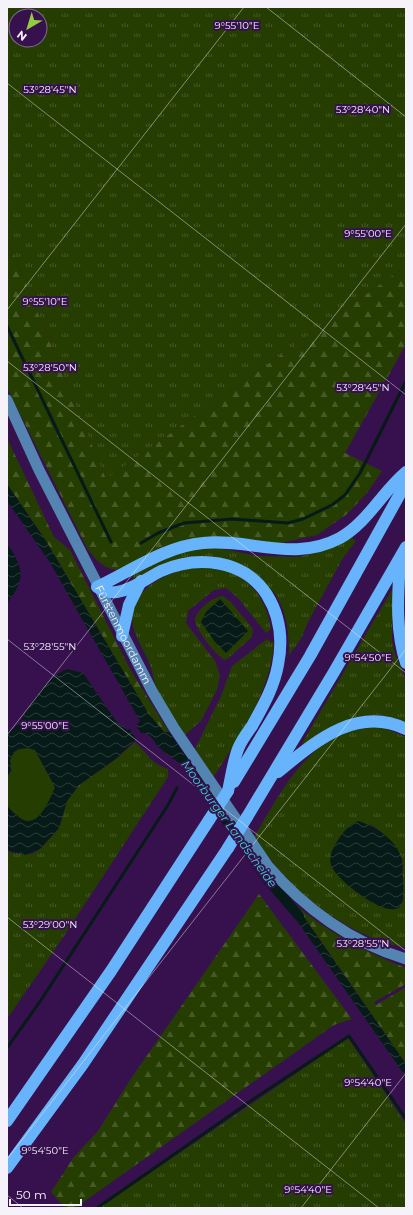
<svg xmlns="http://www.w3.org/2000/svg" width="413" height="1215" font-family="Montserrat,sans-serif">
	<defs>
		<pattern id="grass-tufts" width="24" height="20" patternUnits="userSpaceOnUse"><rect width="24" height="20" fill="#263d00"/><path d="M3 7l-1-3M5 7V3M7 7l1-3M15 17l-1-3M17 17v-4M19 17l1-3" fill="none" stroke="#465a26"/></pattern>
		<pattern id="forest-firs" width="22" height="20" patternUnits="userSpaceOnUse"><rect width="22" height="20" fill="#263d00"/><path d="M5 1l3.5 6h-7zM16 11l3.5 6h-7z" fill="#465a26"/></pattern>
		<pattern id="water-waves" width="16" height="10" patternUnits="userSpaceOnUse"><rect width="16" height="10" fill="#061a18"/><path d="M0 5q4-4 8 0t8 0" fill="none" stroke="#2b3c3a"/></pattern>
	</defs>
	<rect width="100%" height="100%" fill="#36114e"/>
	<g fill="url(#grass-tufts)" fill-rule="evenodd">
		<path d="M7 7H406V266L106 479 7 238ZM16 16H40V40H16Z"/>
		<path d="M353 536V539L356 541 343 558 308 622 301 639 289 655C289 631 287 610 273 591L270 592 232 562 153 569 133 579 132 575 169 556 189 550 219 548 257 556 295 557 317 553Z"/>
		<path d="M193 567C200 567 208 566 215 568 249 574 266 598 271 629L266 633 237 597 226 588 214 590 188 611 186 623 215 661 220 675 217 690 201 721 185 735C175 722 165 706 158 691 154 683 153 673 150 665 145 652 136 639 133 626 126 589 165 574 193 567Z"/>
		<path d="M393 588 392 640 395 654 406 680V723C370 705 333 721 305 745L302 743Z"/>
		<path d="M223 596 231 602 253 629 252 637 226 660C218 659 194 628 195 619 196 613 202 608 206 604 211 600 216 597 223 596Z"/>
		<path d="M267 639 271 642H274C270 694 240 735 213 778L195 749 221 696 232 666Z"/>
		<path d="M368 727H382L406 737V947C368 943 319 911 292 884 277 870 266 853 254 837 277 799 300 751 344 733 351 730 360 729 368 727ZM370 824C382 832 398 845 402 860 403 866 402 873 402 879Z"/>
		<path d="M135 742C150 755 147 761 168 769V777L62 939 7 1019V850L12 853 32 854 40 849 59 828 67 801 79 785 117 758Z"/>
		<polygon points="348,1038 406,1124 406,1208 99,1208"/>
	</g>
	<g fill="url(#forest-firs)">
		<path d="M7 238 106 479 406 266V344L345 453 382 471 367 493 347 514 317 535 276 544 204 537 120 570C104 570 96 560 87 548L7 388Z"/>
		<polygon points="7,438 54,537 70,550 130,669 169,732 164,732 148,713 46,541 7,484"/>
		<polygon points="259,894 352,1019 334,1025 75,1208 65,1208 51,1192 73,1158 98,1131 130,1080"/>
		<path d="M295 904C328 933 365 952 406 968V984L374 1002 376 1005 406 987V1064Z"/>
	</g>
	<path fill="#263d00" d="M28 748 35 750 55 787C51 797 41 823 27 821 20 820 12 811 7 806V778L11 770 10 760 14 752 19 749Z"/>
	<g fill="url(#water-waves)">
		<path d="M7 484 46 541 148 713 164 732H169L194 768 188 773C178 760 172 759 161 749 155 745 151 732 142 733L117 758 79 785 67 801 59 828 40 849 25 855 7 850V806C12 811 20 820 27 821 41 823 51 797 55 787L35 750 28 748 19 749 14 752 10 760 11 770 7 778V733C22 725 25 710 35 698 44 686 54 674 67 669L83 673 116 721 127 730 135 727 140 721 49 561 7 501Z"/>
		<path d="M7 543C23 568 27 578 7 603Z"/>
		<polygon points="220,599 248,631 226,653 215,642 201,622 206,612"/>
		<path d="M358 821C376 826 397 840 402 860 403 866 402 874 403 881 403 889 405 898 401 905 390 923 335 879 331 865 328 855 335 844 340 837 346 829 350 824 358 821Z"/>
		<polygon points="295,904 406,1064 406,1077 288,908"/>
	</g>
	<polygon fill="#36114e" points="135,724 143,736 138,742 129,728"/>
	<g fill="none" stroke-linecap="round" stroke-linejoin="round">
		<g stroke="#061a18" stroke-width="3">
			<polyline points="7,326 111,542"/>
			<polyline points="141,543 158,533 184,523 232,519 288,523 303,519 332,505 345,495 360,473 406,381"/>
			<polyline points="7,1048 41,1000 168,805 177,788"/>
			<polyline points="97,1208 255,1098 349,1036 406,1119"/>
		</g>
		<polyline stroke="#061a18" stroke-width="10" points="184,760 268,880 299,916"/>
		<path stroke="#5484b2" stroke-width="11" id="s1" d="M7 400 39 470 152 691 174 728 268 866C304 908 352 943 406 959"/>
		<g stroke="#68b4fc" stroke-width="12">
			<path d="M400 560C398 595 395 629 406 663"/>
			<polyline points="122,636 129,605 141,581"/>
			<path d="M278 772C315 742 356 705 406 729"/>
			<polyline points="234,782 310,656 406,483"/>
			<path d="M228 791C231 778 233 762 238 749 241 741 247 733 252 726 263 706 274 687 278 665 283 640 280 616 267 595 244 559 197 555 161 571 147 578 132 590 117 592 109 593 103 591 97 587 131 571 166 546 203 543 250 538 293 563 340 538 368 522 382 492 406 472"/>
			<polyline points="247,817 334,672 406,547"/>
			<polyline points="7,1121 111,971 209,820"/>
			<polyline points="7,1168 83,1064 228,848"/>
		</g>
		<g stroke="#68b4fc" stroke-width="12">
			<polyline points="209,820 228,791"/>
			<polyline points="228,848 247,817"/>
		</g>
	</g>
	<path fill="none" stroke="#f6f2fa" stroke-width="1" stroke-opacity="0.45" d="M266 7 406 117M7 83 406 395M7 310 244 7M7 361 406 673M7 639 406 951M7 735 406 224M7 917 379 1208M7 1159 406 649M7 1195 23 1208M301 1208 406 1073"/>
	<g text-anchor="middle" stroke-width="4" stroke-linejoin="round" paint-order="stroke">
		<g font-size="11" fill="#f6f2fa" stroke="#36114e">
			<text dy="4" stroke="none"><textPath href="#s1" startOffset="262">Fürstenmoordamm</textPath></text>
		</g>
		<g font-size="12" font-style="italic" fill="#37d8cf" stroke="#36114e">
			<text transform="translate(229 824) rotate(54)" y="4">Moorburger Landscheide</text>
		</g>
	</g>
	<g font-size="10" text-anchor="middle" fill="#f6f2fa" stroke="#36114e" stroke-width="4" stroke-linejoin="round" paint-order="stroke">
		<text x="237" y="29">9°55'10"E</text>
		<text x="50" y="93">53°28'45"N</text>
		<text x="363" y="113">53°28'40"N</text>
		<text x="368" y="237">9°55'00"E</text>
		<text x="45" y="305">9°55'10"E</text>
		<text x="50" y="371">53°28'50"N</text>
		<text x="363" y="391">53°28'45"N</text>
		<text x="50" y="650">53°28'55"N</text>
		<text x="368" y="661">9°54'50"E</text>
		<text x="45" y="729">9°55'00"E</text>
		<text x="50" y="928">53°29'00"N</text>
		<text x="363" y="947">53°28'55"N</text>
		<text x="368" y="1086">9°54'40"E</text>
		<text x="45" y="1154">9°54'50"E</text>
		<text x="308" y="1193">9°54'40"E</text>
	</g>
	<rect width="413" height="1215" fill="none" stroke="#f6f2fa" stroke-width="16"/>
	<g transform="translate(28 28) rotate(218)"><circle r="19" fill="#36114e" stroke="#836b93"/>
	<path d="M0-3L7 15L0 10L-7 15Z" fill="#93cc3d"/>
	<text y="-6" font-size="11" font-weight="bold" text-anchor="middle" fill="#f6f2fa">N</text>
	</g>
	<path d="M10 1199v6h71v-6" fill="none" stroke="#f6f2fa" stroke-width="2"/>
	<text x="16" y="1199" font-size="12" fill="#f6f2fa" stroke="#36114e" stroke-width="3" paint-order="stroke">50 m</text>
</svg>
